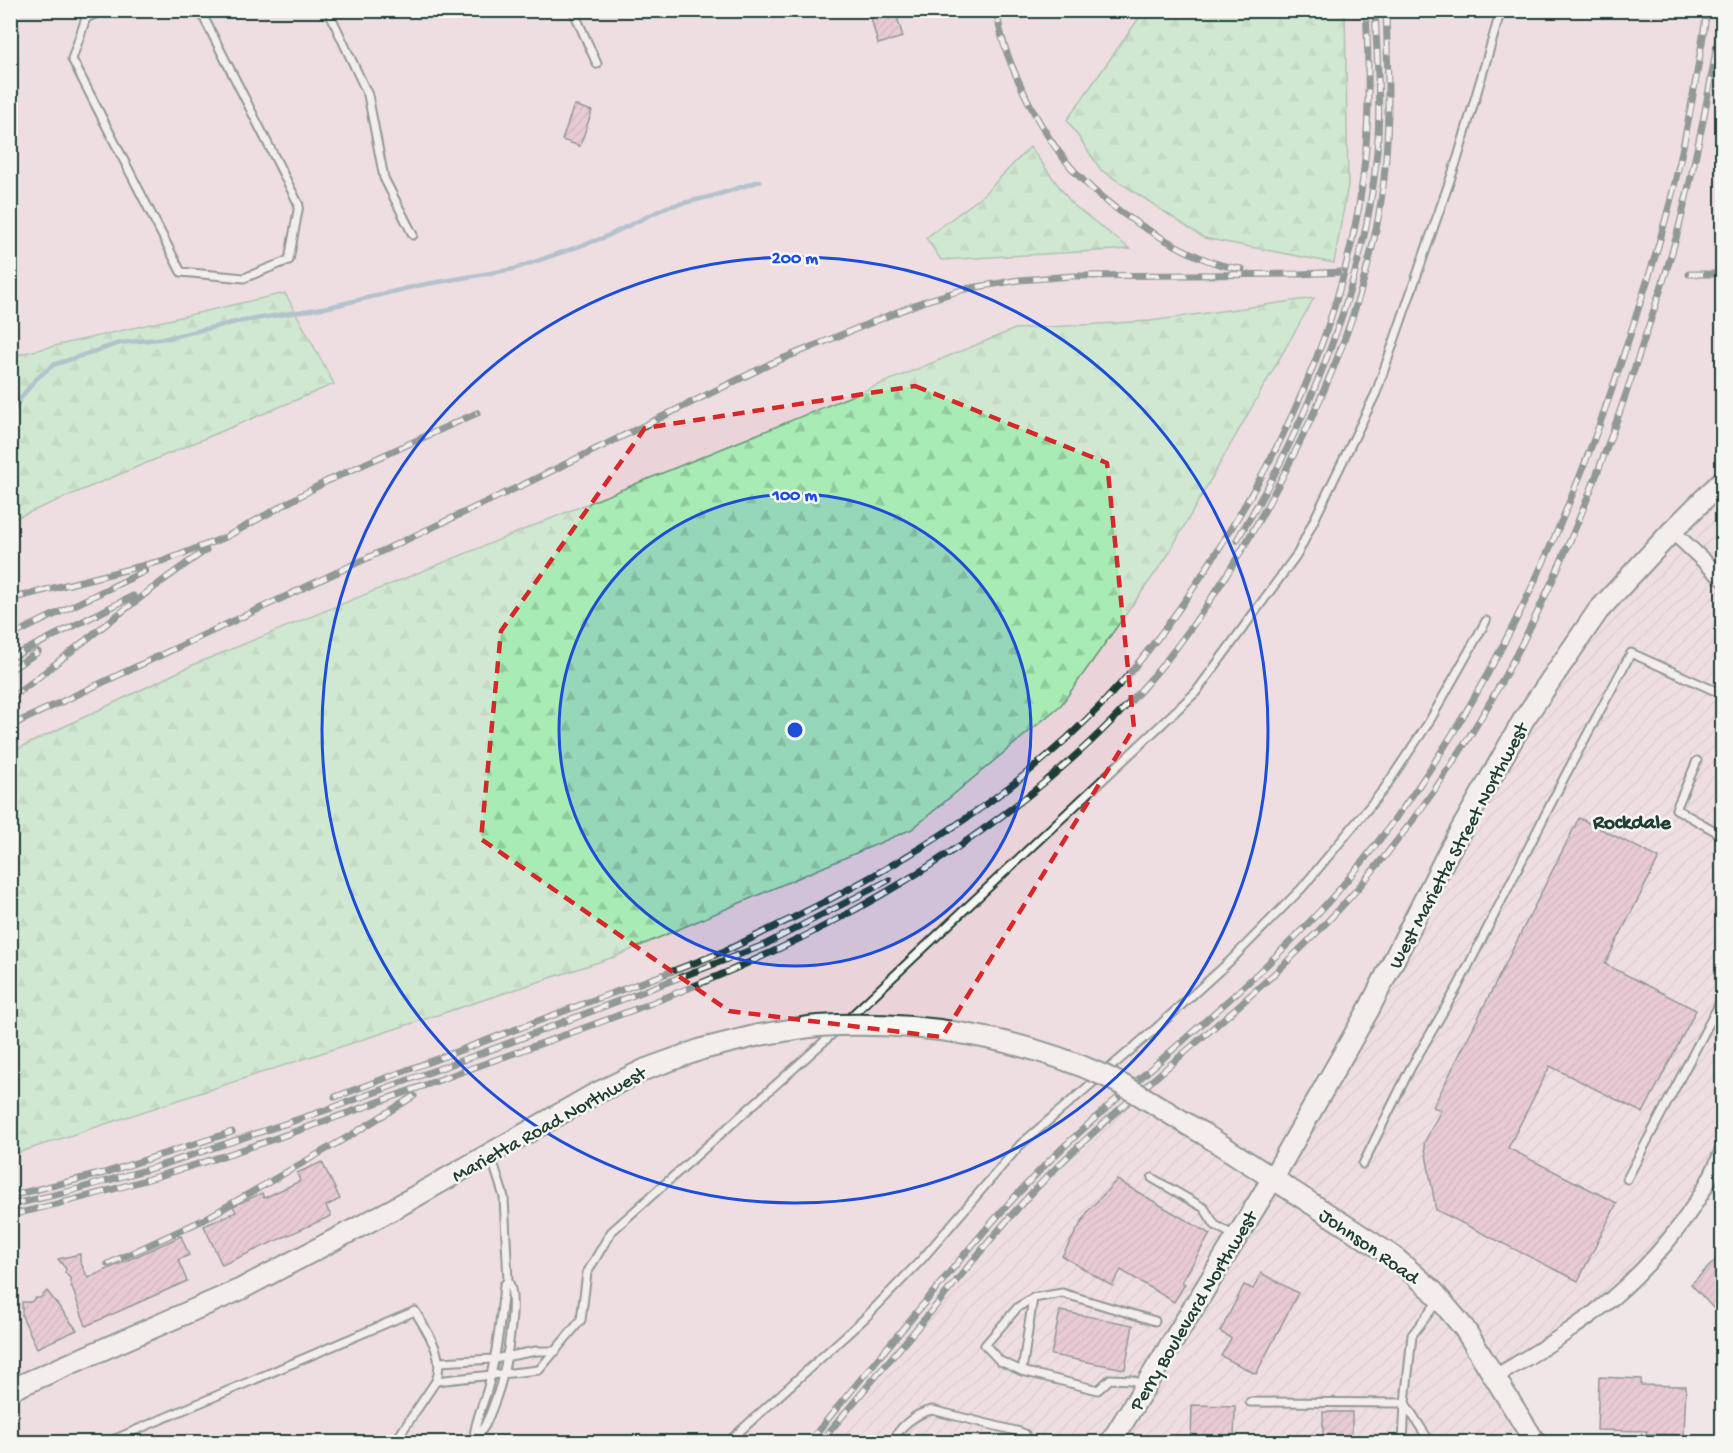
<svg xmlns="http://www.w3.org/2000/svg" width="1733" height="1453" font-family="'Gochi Hand',sans-serif">
	<defs>
		<pattern id="industrial-furrows" width="10" height="10" patternUnits="userSpaceOnUse" patternTransform="scale(1.5)"><rect width="10" height="10" fill="#ebd3da"/><path d="M-1 1l2-2M0 10L10 0M9 11l2-2" fill="none" stroke="#c9b6bc"/></pattern>
		<pattern id="forest-firs" width="22" height="20" patternUnits="userSpaceOnUse" patternTransform="scale(1.5)"><rect width="22" height="20" fill="#a8ebb5"/><path d="M5 1l3.5 6h-7zM16 11l3.5 6h-7z" fill="#90ca9c"/></pattern>
		<pattern id="building-hatch" width="6" height="6" patternUnits="userSpaceOnUse" patternTransform="scale(1.5)"><rect width="6" height="6" fill="#dea7bd"/><path d="M-1 1l2-2M0 6l6-6M5 7l2-2" fill="none" stroke="#b3899a"/></pattern>
	</defs>
	<rect width="100%" height="100%" fill="#f1e6e7"/>
	<filter id="ink" filterUnits="userSpaceOnUse"><feTurbulence type="fractalNoise" baseFrequency=".0167" numOctaves="2"/><feDisplacementMap in="SourceGraphic" scale="12" xChannelSelector="R" yChannelSelector="G"/><feConvolveMatrix kernelMatrix="1 2 1 2 8 2 1 2 1" color-interpolation-filters="sRGB"/></filter>
	<g filter="url(#ink)">
		<polygon fill="#ebd3da" points="11,11 1722,11 1722,463 1648,529 1255,1175 856,1442 11,1442 11,1155 614,957 912,829 1061,705 1166,558 1314,299 1150,321 1015,329 195,664 11,752 11,520 334,384 285,293 11,356"/>
		<polygon fill="url(#industrial-furrows)" points="1722,463 1722,1140 1715,1158 1651,1270 1486,1381 1525,1442 832,1442 966,1274 1132,1101 1256,1175 1648,529"/>
		<g fill="url(#forest-firs)" stroke="#649474" stroke-width="1.5">
			<polygon points="1144,11 1345,11 1348,185 1334,263 1204,238 1101,170 1067,120"/>
			<polygon points="1030,147 1072,204 1130,249 941,260 926,238 981,197"/>
			<polygon points="285,293 334,384 11,520 11,356"/>
			<polygon points="1314,298 1166,558 1061,705 912,829 614,957 11,1155 11,752 195,664 1015,329 1150,321"/>
		</g>
		<g fill="none" stroke-linecap="round" stroke-linejoin="round">
			<polyline stroke="#6798aa" stroke-width="4.5" points="10,418 20,399 35,380 53,365 120,343 167,338 236,322 329,307 421,285 514,269 603,238 667,207 713,196 760,181"/>
		</g>
		<g fill="url(#building-hatch)" stroke="#1f3d34" stroke-width="1.5">
			<polygon points="869,10 895,10 903,37 878,44"/>
			<polygon points="574,105 592,111 580,146 562,140"/>
			<polygon points="1579,818 1659,858 1605,964 1696,1010 1643,1113 1550,1066 1508,1148 1617,1203 1578,1281 1436,1210 1424,1143 1441,1110 1433,1107"/>
			<polygon points="322,1162 340,1199 326,1206 331,1216 222,1265 204,1226 236,1212 233,1206 262,1193 264,1198 300,1181 297,1173"/>
			<polygon points="1117,1180 1210,1234 1182,1282 1185,1284 1174,1302 1121,1270 1112,1286 1062,1256 1088,1211"/>
			<polygon points="181,1236 189,1255 178,1260 187,1281 86,1326 70,1282 70,1278 65,1273 66,1269 58,1259 80,1254 80,1261 88,1278"/>
			<polygon points="1722,1254 1722,1299 1713,1308 1691,1284"/>
			<polygon points="1261,1273 1298,1293 1256,1374 1221,1356 1231,1338 1220,1332 1244,1285 1253,1289"/>
			<polygon points="47,1291 77,1330 37,1348 22,1316 22,1302 31,1302 35,1298 40,1298"/>
			<polygon points="1060,1311 1133,1325 1125,1369 1051,1355"/>
			<polygon points="1599,1377 1641,1379 1641,1385 1686,1386 1684,1435 1646,1434 1647,1431 1597,1430"/>
			<polygon points="1192,1405 1235,1406 1234,1443 1191,1443"/>
			<rect x="1323" y="1412" width="29" height="31"/>
		</g>
		<g fill="none" stroke-linecap="round" stroke-linejoin="round">
			<g stroke="#1f3d34" stroke-width="11">
				<g id="lane">
					<polyline points="83,10 86,18 72,59 181,272 244,278 289,260 299,205 200,10"/>
					<polyline points="328,10 368,95 384,178 413,235"/>
					<polyline points="573,10 597,64"/>
					<polyline points="86,18 105,10"/>
					<polyline points="1697,761 1676,809 1722,835"/>
					<polyline points="846,1021 1196,692 1298,553 1376,393 1458,157 1501,10"/>
					<polyline points="1363,1164 1410,1069 1458,986 1565,776 1631,653 1722,694"/>
					<polyline points="1152,1178 1204,1208 1215,1225 1235,1236"/>
					<polyline points="1627,1179 1722,999"/>
					<polyline points="439,1362 494,1359 536,1351 556,1351"/>
					<polyline points="1022,1371 1000,1361 985,1345 1018,1307 1033,1298"/>
					<polyline points="436,1381 539,1370 581,1320 587,1273 611,1232 838,1029"/>
					<polyline points="1144,1386 1132,1380 1110,1379 1098,1390 1022,1371 1033,1298 1062,1293 1155,1321"/>
					<polyline points="1250,1402 1405,1403 1412,1335 1438,1301"/>
					<polyline points="1405,1403 1430,1442"/>
					<path d="M474 1436C476 1418 484 1403 488 1387 497 1354 501 1319 504 1285L508 1281"/>
					<path d="M108 1442 415 1311C427 1332 446 1356 436 1381L395 1442"/>
					<path d="M470 1442C474 1436 482 1432 485 1425 491 1413 496 1399 500 1386 506 1366 519 1296 508 1281L504 1197 491 1156"/>
					<polyline points="728,1442 865,1318 922,1259 1020,1145 1154,1030 1230,961 1302,888 1384,789 1429,722 1486,621"/>
					<path d="M894 1442C897 1427 917 1413 932 1410L1020 1432 1025 1434 1028 1442"/>
					<polyline points="1403,1442 1405,1403"/>
				</g>
			</g>
			<g stroke="#1f3d34" stroke-width="18">
				<g id="street">
					<polyline points="1672,531 1722,578"/>
					<path d="M1495 1377C1521 1361 1548 1346 1573 1328 1633 1288 1695 1220 1722 1152"/>
				</g>
			</g>
			<g stroke="#1f3d34" stroke-width="24">
				<g id="secondary">
					<polyline points="1204,1134 1394,1257 1432,1290 1464,1328 1535,1442"/>
					<polyline points="10,1390 239,1290 395,1208 593,1095 646,1069 702,1049 759,1035"/>
					<polyline points="1111,1442 1273,1178 1369,1009 1448,853 1524,719 1598,611 1672,531 1722,481"/>
				</g>
			</g>
			<use href="#lane" stroke="#f6f6f2" stroke-width="7"/>
			<use href="#street" stroke="#f6f6f2" stroke-width="14"/>
			<use href="#secondary" stroke="#f6f6f2" stroke-width="20"/>
			<g stroke="#1f3d34" stroke-width="7">
				<g id="rail">
					<path d="M997 10C999 36 1009 61 1020 84 1054 159 1091 198 1162 238 1187 252 1214 266 1242 269"/>
					<polyline points="1689,274 1722,274"/>
					<path d="M1237 540C1252 514 1268 488 1281 461 1329 364 1368 260 1377 151 1381 104 1377 57 1375 10"/>
					<polyline points="10,599 169,559 226,537 327,481 477,413"/>
					<polyline points="10,636 145,571"/>
					<polyline points="10,658 133,596"/>
					<polyline points="10,670 38,652"/>
					<path d="M10 699C76 649 138 596 206 550"/>
					<polyline points="10,726 531,481 772,363 922,302 965,289 1019,280 1073,276 1299,274 1342,272"/>
					<path d="M335 1097C419 1066 504 1034 588 1002 634 985 681 969 727 950 749 940 771 928 793 918 906 862 1014 796 1102 704 1159 644 1204 575 1245 505 1295 420 1334 327 1354 231 1370 159 1370 84 1366 10"/>
					<polyline points="10,1196 104,1173 232,1132"/>
					<polyline points="10,1205 63,1193 156,1167 329,1109 501,1046 764,945 889,880"/>
					<path d="M10 1215C165 1181 313 1126 461 1072 587 1027 716 984 834 921 956 857 1078 769 1165 662 1217 597 1260 523 1297 448 1336 370 1368 288 1381 201 1391 138 1388 74 1386 10"/>
					<polyline points="108,1264 203,1220 353,1134 414,1096"/>
					<path d="M809 1442C849 1393 890 1344 931 1295 969 1248 1009 1201 1052 1158 1146 1068 1252 989 1338 891 1477 730 1567 533 1631 332 1641 299 1653 266 1662 232 1683 160 1696 84 1707 10"/>
					<path d="M821 1442C861 1393 903 1345 944 1296 981 1251 1017 1206 1059 1165 1156 1070 1270 990 1359 887 1489 738 1570 562 1632 376 1648 327 1666 277 1679 227 1697 156 1711 85 1722 14"/>
				</g>
			</g>
			<use href="#rail" stroke="#f6f6f2" stroke-width="4.5" stroke-dasharray="14" stroke-linecap="butt"/>
			<g stroke="#1f3d34" stroke-width="24" stroke-linecap="butt">
				<path id="secondary-bridge" d="M759 1035C779 1032 799 1028 818 1026 915 1020 1016 1036 1105 1076 1137 1091 1172 1116 1204 1134"/>
			</g>
			<use href="#secondary-bridge" stroke="#f6f6f2" stroke-width="20"/>
		</g>
	</g>
	<path d="M0 0H1733V1453H0ZM915 386 1107 463 1134 728 942 1037 729 1011 481 839 501 631 645 428Z" fill="#f1e6e7" fill-opacity=".55" fill-rule="evenodd"/>
	<path fill="none" stroke="#d62828" stroke-width="4.5" stroke-dasharray="12 8" stroke-linejoin="round" d="M915 386 1107 463 1134 728 942 1037 729 1011 481 839 501 631 645 428Z"/>
	<circle cx="795" cy="730" r="236" fill="#1d4ed8" fill-opacity=".12"/>
	<g fill="none" stroke="#1d4ed8" stroke-width="3">
		<circle cx="795" cy="730" r="236"/>
		<circle cx="795" cy="730" r="473"/>
	</g>
	<g text-anchor="middle" stroke-width="5" stroke-linejoin="round" paint-order="stroke">
		<g font-size="20" fill="#1f3d34" stroke="#f6f6f2">
			<text transform="translate(1457 845) rotate(-62)" y="7">West Marietta Street Northwest</text>
			<text transform="translate(548 1123) rotate(-29)" y="7">Marietta Road Northwest</text>
			<text transform="translate(1370 1245) rotate(35)" y="7">Johnson Road</text>
			<text transform="translate(1192 1310) rotate(-59)" y="7">Perry Boulevard Northwest</text>
		</g>
		<g font-size="21" font-weight="bold" fill="#1f3d34" stroke="#f6f6f2">
			<text x="1632" y="828">Rockdale</text>
		</g>
	</g>
	<circle cx="795" cy="730" r="9" fill="#1d4ed8" stroke="#f6f6f2" stroke-width="3"/>
	<g font-size="18" text-anchor="middle" font-weight="bold" fill="#1d4ed8" stroke="#f6f6f2" stroke-width="5" stroke-linejoin="round" paint-order="stroke">
		<text x="795" y="263">200 m</text>
		<text x="795" y="500">100 m</text>
	</g>
	<rect width="1733" height="1453" fill="none" stroke="#f6f6f2" stroke-width="36"/>
	<rect x="18" y="18" width="1697" height="1417" fill="none" stroke="#1f3d34" stroke-width="2" filter="url(#ink)"/>
</svg>
